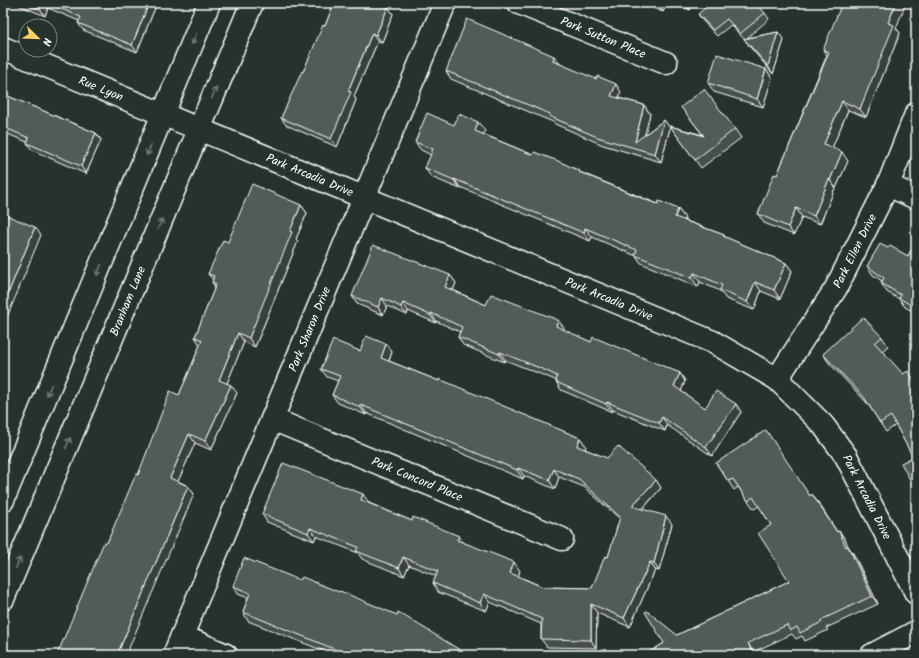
<svg xmlns="http://www.w3.org/2000/svg" width="919" height="658" font-family="Kalam,sans-serif">
	<rect width="100%" height="100%" fill="#26332d"/>
	<filter id="ink" filterUnits="userSpaceOnUse"><feTurbulence type="fractalNoise" baseFrequency=".025" numOctaves="2"/><feDisplacementMap in="SourceGraphic" scale="8" xChannelSelector="R" yChannelSelector="G"/><feConvolveMatrix kernelMatrix="1 2 1 2 8 2 1 2 1" color-interpolation-filters="sRGB"/></filter>
	<g filter="url(#ink)">
		<g fill="none" stroke-linecap="round" stroke-linejoin="round">
			<g stroke="#fff" stroke-width="25">
				<g id="minor">
					<path id="s1" d="M519 3 666 63"/>
					<path id="s2" d="M3 48 713 342 777 379 823 425 846 456 916 593"/>
					<polyline points="888,185 916,198"/>
					<path id="s3" d="M777 379 836 288 888 185 916 114"/>
					<path id="s4" d="M272 419 562 539"/>
					<polyline points="182,636 226,655"/>
					<path id="s5" d="M174 655 445 3"/>
					<polyline points="872,655 916,632"/>
				</g>
			</g>
			<g stroke="#fff" stroke-width="25">
				<g id="major">
					<polyline points="3,500 209,3"/>
					<path id="s6" d="M3 599 252 3"/>
				</g>
			</g>
			<use href="#minor" stroke="#26332d" stroke-width="22"/>
			<use href="#major" stroke="#26332d" stroke-width="22"/>
		</g>
		<g fill="#464f4b" stroke="#fff">
			<polygon points="15,3 157,3 137,52 83,30 78,23 79,21 48,8 45,16 16,4"/>
			<polygon points="334,3 385,3 384,5 388,7 393,14 382,42 378,41 354,96 356,100 337,147 286,125 281,118 325,26"/>
			<polygon points="640,3 667,3 663,12"/>
			<polygon points="673,3 693,3 690,10"/>
			<polygon points="765,13 769,19 747,38 778,32 784,40 773,74 750,47 745,40 731,25 717,36 702,20 698,14"/>
			<polygon points="896,28 900,33 866,117 848,110 832,148 848,161 836,188 835,188 820,224 802,217 794,235 764,223 758,214 777,175 827,55 823,50"/>
			<polygon points="560,64 621,92 619,98 644,105 650,114 644,135 664,120 670,128 661,162 603,145 555,124 553,122 451,79 446,71"/>
			<polygon points="766,69 772,78 763,107 714,92 708,83"/>
			<polygon points="3,94 96,133 101,140 86,174 32,150 27,143 27,142 3,132"/>
			<polygon points="681,107 735,129 741,138 701,168 670,126 703,135"/>
			<polygon points="454,125 485,131 483,134 533,155 582,173 658,204 678,209 685,218 684,220 724,235 725,237 786,263 792,271 780,299 761,291 754,310 726,299 720,291 700,282 698,287 641,263 636,256 592,237 590,241 460,187 460,189 431,177 425,168 431,155 421,150 415,142"/>
			<polygon points="301,205 307,213 296,239 298,241 255,347 244,342 227,383 237,393 211,450 195,443 178,481 188,486 194,494 107,543 138,475 179,395 189,372 200,345 195,337 215,287 212,282 213,280 208,274 228,242"/>
			<polygon points="916,241 916,313 905,307 899,299 887,292 881,283 882,281 873,275 867,266 888,248 908,256"/>
			<polygon points="450,275 456,283 453,290 486,305 564,328 563,330 591,342 680,373 685,381 681,391 705,408 736,404 741,412 712,456 667,425 665,431 613,410 612,412 561,390 556,382 556,381 553,379 505,360 504,362 463,345 458,337 460,332 436,321 436,323 408,311 407,315 387,306 383,315 357,304 352,296"/>
			<polygon points="882,337 888,346 882,351 913,457 896,425 886,432 868,404 829,363 823,354"/>
			<polygon points="386,344 392,352 389,361 580,438 586,446 585,449 656,480 661,488 643,509 672,524 659,571 655,570 630,627 597,613 596,648 547,647 541,639 541,624 490,602 486,611 438,592 433,583 436,576 409,565 404,576 362,559 358,553 316,536 314,541 267,522 262,514 369,503 464,543 520,571 518,576 543,587 592,588 608,557 620,519 584,487 559,477 555,489 524,476 523,479 366,413 366,415 338,403 332,395 338,381 327,377 321,369 360,351"/>
			<polygon points="716,463 810,495 818,502 837,532 839,531 845,539 848,546 854,555 878,604 826,628 828,630 805,641 802,636 796,639 792,634 753,652 755,655 645,655 677,635 789,581 771,525 759,506 754,509 738,487 734,490"/>
			<polygon points="233,586 468,655 334,655 248,621 243,612 248,598 238,594"/>
		</g>
		<g fill="#39403d" stroke="#fff">
			<polygon points="43,3 45,3 48,8 45,16 40,9"/>
			<polygon points="149,3 157,3 137,52 132,45"/>
			<polygon points="659,3 667,3 663,12 658,5"/>
			<polygon points="685,3 693,3 690,10"/>
			<polygon points="896,3 906,3 896,28 900,33 866,117 860,109 888,23"/>
			<polygon points="388,7 393,14 382,42 376,35"/>
			<polygon points="778,32 784,40 773,74 768,66"/>
			<polygon points="372,33 378,41 354,96 356,100 337,147 331,139 348,91"/>
			<polygon points="554,56 560,64 553,61"/>
			<polygon points="766,69 772,78 763,107 757,99"/>
			<polygon points="616,84 621,92 616,104 611,96"/>
			<polygon points="842,101 848,110 830,153 824,144"/>
			<polygon points="644,105 650,114 641,150 635,142"/>
			<polygon points="664,120 670,128 661,162 655,154"/>
			<polygon points="478,122 485,131 481,140 475,131"/>
			<polygon points="96,133 101,140 86,174 81,166"/>
			<polygon points="842,152 848,161 836,188 830,180"/>
			<polygon points="454,179 460,187 460,189 454,180"/>
			<polygon points="829,179 835,188 820,224 814,216"/>
			<polygon points="301,205 307,213 296,239 298,241 255,347 249,338 290,231"/>
			<polygon points="796,208 802,217 794,235 788,227"/>
			<polygon points="678,209 685,218 681,225 675,217"/>
			<polygon points="35,227 41,235 3,327 3,306"/>
			<polygon points="585,228 592,237 590,241 584,233"/>
			<polygon points="786,263 792,271 780,299 774,290"/>
			<polygon points="694,273 700,282 698,287 692,278"/>
			<polygon points="450,275 456,283 451,295 445,287"/>
			<polygon points="755,282 761,291 754,310 747,302"/>
			<polygon points="382,298 387,306 383,315 378,307"/>
			<polygon points="403,303 408,311 407,315 401,307"/>
			<polygon points="431,313 436,321 436,323 430,315"/>
			<polygon points="558,320 564,328 561,334 556,326"/>
			<polygon points="238,333 244,342 225,388 219,380"/>
			<polygon points="386,344 392,352 387,366 381,358"/>
			<polygon points="500,352 505,360 504,362 499,354"/>
			<polygon points="680,373 685,381 680,394 674,386"/>
			<polygon points="231,385 237,393 211,450 205,441"/>
			<polygon points="607,402 613,410 612,412 606,404"/>
			<polygon points="736,404 741,412 712,456 706,447"/>
			<polygon points="361,405 366,413 366,415 360,407"/>
			<polygon points="662,417 667,425 665,431 659,423"/>
			<polygon points="189,434 195,443 176,486 170,478"/>
			<polygon points="580,438 586,446 583,454 577,446"/>
			<polygon points="518,468 524,476 523,479 517,470"/>
			<polygon points="554,469 559,477 555,489 549,480"/>
			<polygon points="656,480 661,488 638,514 632,506"/>
			<polygon points="188,486 194,494 126,655 117,655"/>
			<polygon points="363,494 369,503 367,508 361,500"/>
			<polygon points="812,494 842,539 839,531 845,539 852,556"/>
			<polygon points="666,516 672,524 659,571 654,563"/>
			<polygon points="310,528 316,536 314,541 308,533"/>
			<polygon points="459,536 465,544 457,540"/>
			<polygon points="848,546 854,555 878,604 872,596"/>
			<polygon points="403,557 409,565 404,576 399,568"/>
			<polygon points="514,562 520,571 516,581 510,573"/>
			<polygon points="650,562 655,570 630,627 624,618"/>
			<polygon points="484,594 490,602 486,611 480,603"/>
			<polygon points="591,604 597,613 596,648 591,640"/>
			<polygon points="748,643 753,652 755,655 753,655 753,654"/>
		</g>
		<g fill="#515c57" stroke="#fff">
			<polygon points="25,3 43,3 40,9"/>
			<polygon points="47,3 149,3 132,45 78,23 81,17"/>
			<polygon points="334,3 379,3 388,7 376,35 372,33 348,91 351,92 331,139 281,118 302,71 303,72 323,25 325,26"/>
			<polygon points="653,3 659,3 658,5"/>
			<polygon points="711,3 756,3 765,13 740,34 727,19 713,30 698,14"/>
			<polygon points="842,3 896,3 888,23 894,25 860,109 842,101 824,144 842,152 830,180 829,179 814,216 796,208 788,227 758,214 774,174 777,175 829,52 823,50"/>
			<polygon points="467,19 554,56 553,61 596,79 597,76 616,84 611,96 644,105 635,142 664,120 655,154 597,137 549,116 550,114 446,71"/>
			<polygon points="778,32 768,66 744,39"/>
			<polygon points="717,54 766,69 757,99 708,83"/>
			<polygon points="704,89 735,129 695,160 670,126 704,136 681,107"/>
			<polygon points="3,94 96,133 81,166 27,143 29,138 3,127"/>
			<polygon points="427,113 454,125 459,114 478,122 475,131 533,155 534,152 558,161 580,171 579,172 649,201 658,204 659,201 678,209 675,217 724,235 723,236 786,263 774,290 755,282 747,302 720,290 722,285 694,273 692,278 635,255 637,250 585,228 584,233 454,179 454,180 425,168 433,149 415,142"/>
			<polygon points="252,184 301,205 290,231 292,232 249,338 238,333 219,380 231,385 205,441 189,434 170,478 188,486 117,655 57,655 104,542 107,543 136,474 138,475 170,391 179,395 189,372 202,340 195,337 216,284 212,282 214,276 208,274 223,240 228,242"/>
			<polygon points="3,214 35,227 3,306"/>
			<polygon points="916,241 916,308 899,298 901,295 881,283 884,278 867,266 880,244 888,248 890,246 908,256"/>
			<polygon points="373,245 450,275 445,287 486,305 491,294 558,320 556,326 591,342 593,337 680,373 674,386 705,408 716,391 736,404 706,447 662,417 659,423 607,402 606,404 556,382 557,376 547,371 500,352 499,354 458,337 462,327 431,313 430,315 403,303 401,307 382,298 378,307 352,296"/>
			<polygon points="863,317 882,337 875,343 903,374 908,371 916,383 916,491 901,463 913,457 891,416 880,423 864,397 823,354"/>
			<polygon points="366,336 386,344 381,358 439,381 439,379 580,438 577,446 607,458 618,446 656,480 632,506 666,516 654,563 650,562 624,618 591,604 591,640 541,639 542,619 484,594 480,603 433,583 438,571 403,557 399,568 356,551 358,547 310,528 308,533 262,514 283,463 363,494 361,500 412,521 413,517 459,536 457,540 514,562 510,573 543,587 592,588 605,556 608,557 620,517 579,479 554,469 549,480 518,468 517,470 361,405 360,407 332,395 340,376 321,369 333,340 360,351"/>
			<polygon points="766,430 810,496 812,494 837,532 839,531 846,547 848,546 872,596 821,620 822,622 800,633 797,627 790,631 787,625 748,643 753,654 751,655 645,655 664,643 645,612 647,611 677,635 789,581 758,533 771,525 753,497 748,501 733,479 728,481 716,463"/>
			<polygon points="244,558 300,580 302,577 339,592 340,591 397,615 398,612 468,655 386,655 384,654 384,655 349,655 243,612 250,593 233,586"/>
		</g>
		<defs><path id="oneway-shaft" d="M-6 0H5M1.5-3L5.5 0L1.5 3" fill="none" stroke-width="1.6" stroke-linecap="round" stroke-linejoin="round"/></defs>
		<g stroke="#727a76">
			<use href="#oneway-shaft" transform="translate(194 39) rotate(113)"/>
			<use href="#oneway-shaft" transform="translate(214 93) rotate(-68)"/>
			<use href="#oneway-shaft" transform="translate(149 150) rotate(113)"/>
			<use href="#oneway-shaft" transform="translate(160 224) rotate(-67)"/>
			<use href="#oneway-shaft" transform="translate(99 270) rotate(113)"/>
			<use href="#oneway-shaft" transform="translate(49 390) rotate(113)"/>
			<use href="#oneway-shaft" transform="translate(68 443) rotate(-67)"/>
			<use href="#oneway-shaft" transform="translate(18 563) rotate(-67)"/>
		</g>
	</g>
	<g text-anchor="middle" stroke-width="3" stroke-linejoin="round" paint-order="stroke">
		<g font-size="12" fill="#fff" stroke="#26332d">
			<text dy="4" stroke="none"><textPath href="#s1" startOffset="91">Park Sutton Place</textPath></text>
			<text dy="4" stroke="none"><textPath href="#s2" startOffset="106">Rue Lyon</textPath></text>
			<text dy="4" stroke="none"><textPath href="#s2" startOffset="332">Park Arcadia Drive</textPath></text>
			<text dy="4" stroke="none"><textPath href="#s3" startOffset="150">Park Ellen Drive</textPath></text>
			<text dy="4" stroke="none"><textPath href="#s2" startOffset="656">Park Arcadia Drive</textPath></text>
			<text dy="4" stroke="none"><textPath href="#s6" startOffset="323">Branham Lane</textPath></text>
			<text dy="4" stroke="none"><textPath href="#s5" startOffset="353">Park Sharon Drive</textPath></text>
			<text dy="4" stroke="none"><textPath href="#s4" startOffset="157">Park Concord Place</textPath></text>
			<text dy="4" stroke="none"><textPath href="#s2" startOffset="992">Park Arcadia Drive</textPath></text>
		</g>
	</g>
	<rect width="919" height="658" fill="none" stroke="#26332d" stroke-width="16"/>
	<rect x="8" y="8" width="903" height="642" fill="none" stroke="#fff" stroke-width="1.5" filter="url(#ink)"/>
	<g transform="translate(38 38) rotate(113)"><circle r="19" fill="#26332d" stroke="#7d8581"/>
	<path d="M0-3L7 15L0 10L-7 15Z" fill="#ffd166"/>
	<text y="-6" font-size="11" font-weight="bold" text-anchor="middle" fill="#ffffff">N</text>
	</g>
</svg>
